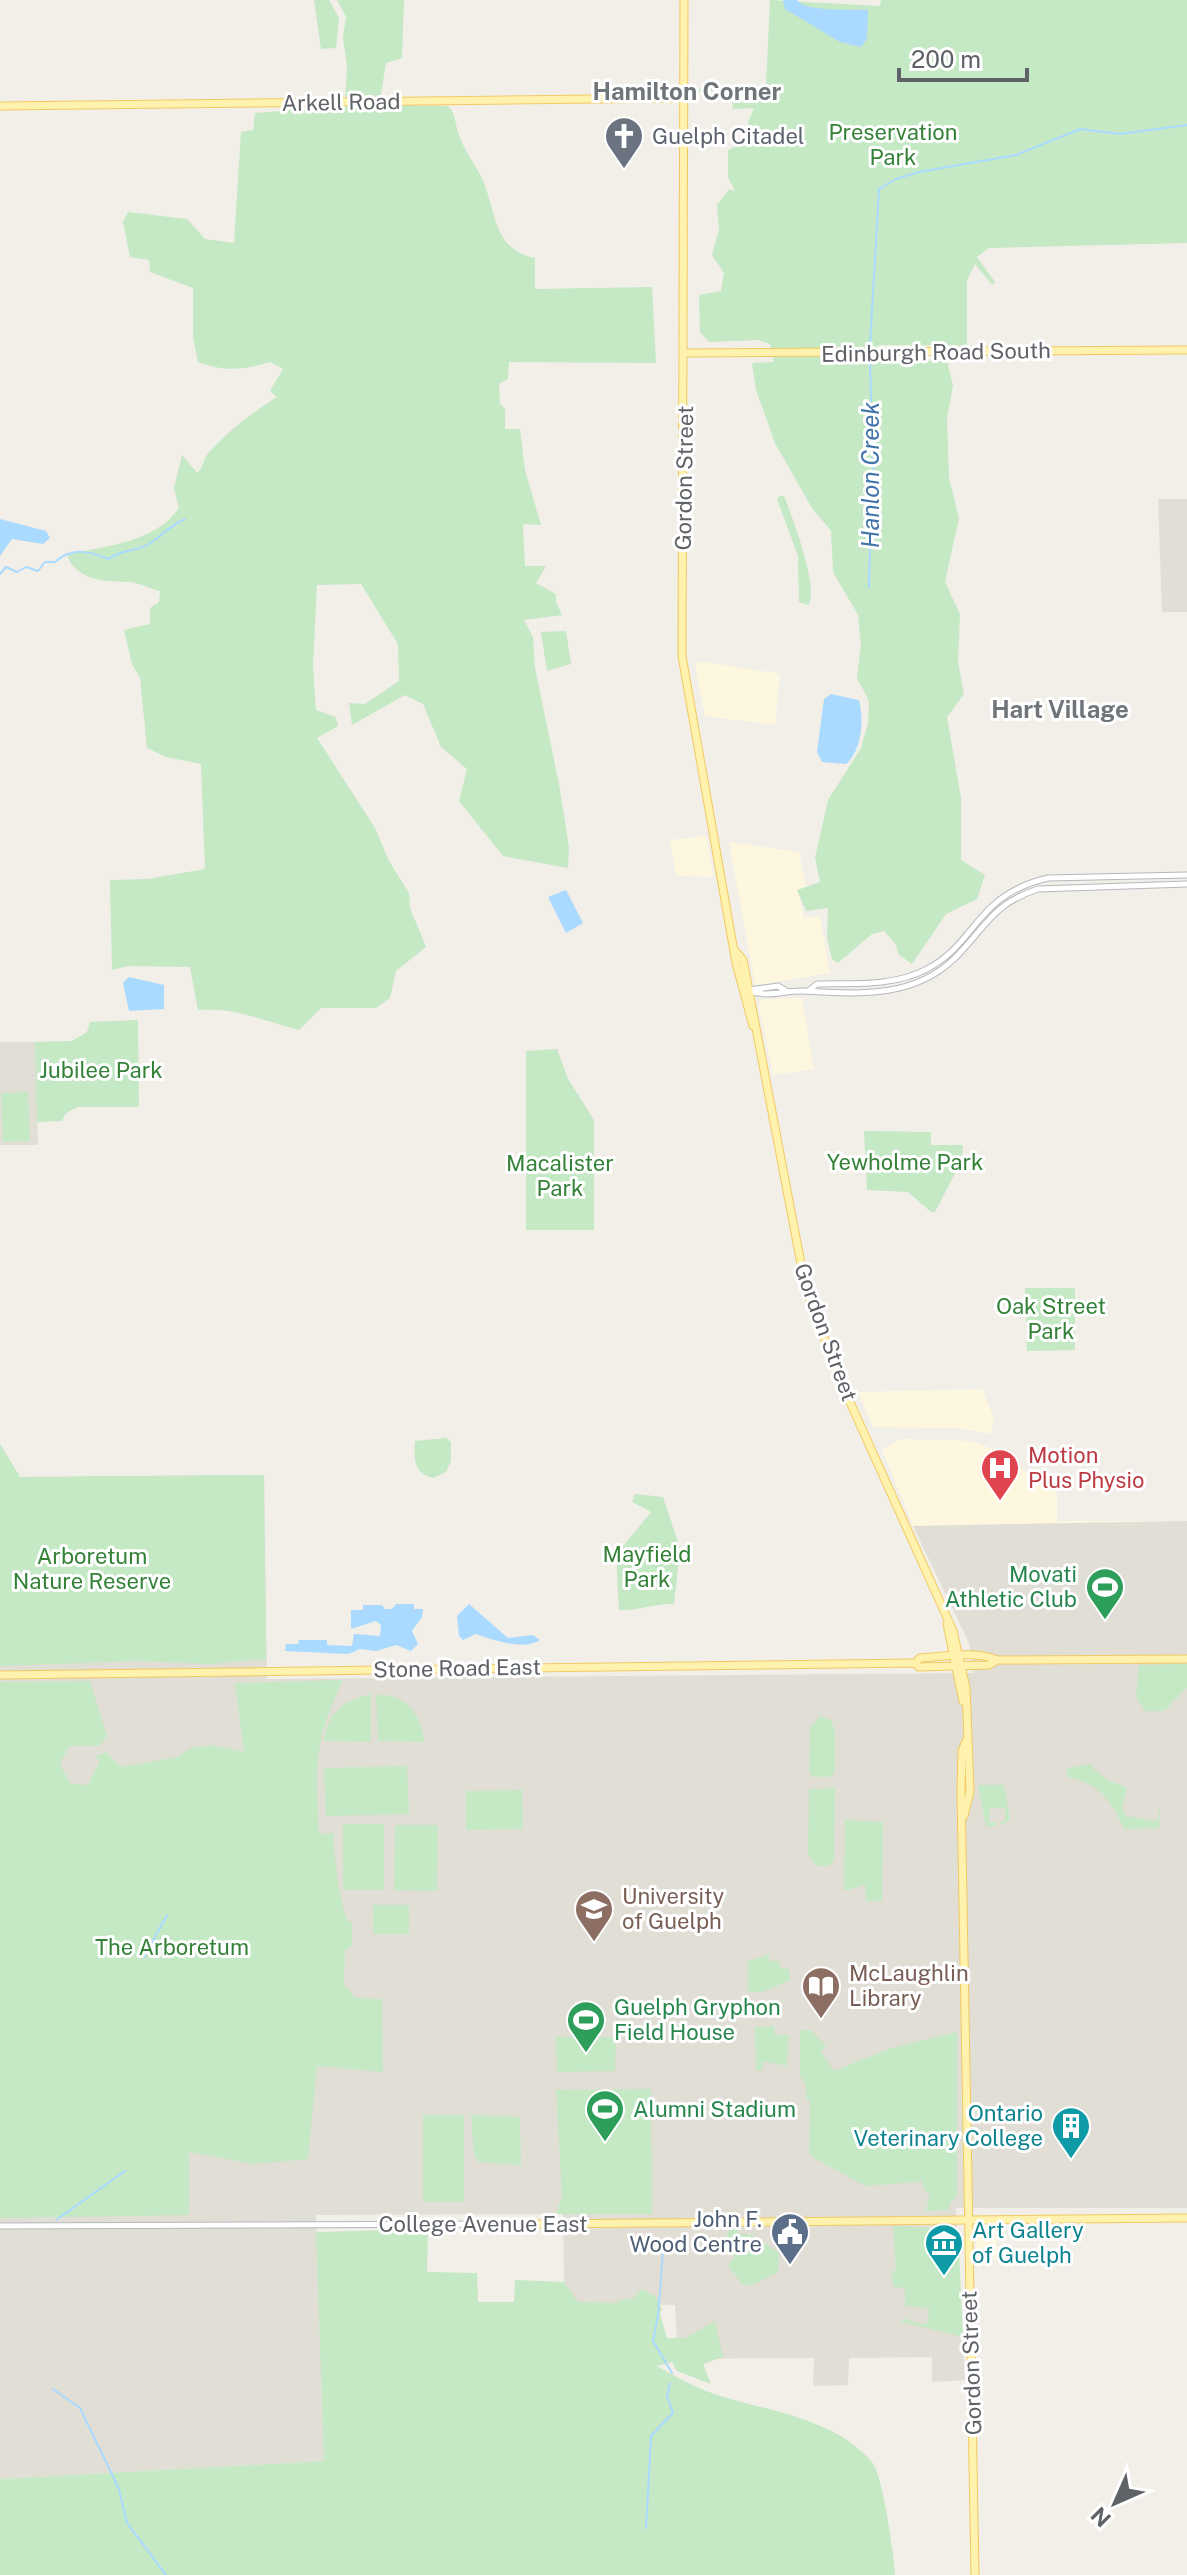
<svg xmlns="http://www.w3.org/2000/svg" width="1187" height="2575" font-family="'Public Sans',sans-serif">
	<rect width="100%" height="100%" fill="#f1efe8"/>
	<g fill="#fef7e0">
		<polygon points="700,661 780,674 775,725 705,716 695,665"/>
		<polygon points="706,836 714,877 676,876 670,840"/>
		<polygon points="729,842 799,852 806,887 798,890 804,918 820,916 830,973 755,985"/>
		<polygon points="802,998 814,1069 773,1075 758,1003 762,999"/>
		<polygon points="982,1389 994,1418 990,1434 958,1428 873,1427 858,1392"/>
		<polygon points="902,1439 971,1441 995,1450 1057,1494 1057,1521 1187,1521 913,1526 882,1449"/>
		<polygon points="996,2225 998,2259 976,2260 976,2226"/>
	</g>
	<g fill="#e1ded6">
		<polygon points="1158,499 1187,499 1187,612 1162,612"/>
		<polygon points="0,1042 35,1042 38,1145 0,1145"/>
		<polygon points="0,1444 20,1477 264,1475 267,1679 973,1673 969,1643 913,1526 1187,1521 1187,2208 956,2208 965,2380 932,2382 932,2357 849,2358 848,2385 813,2386 814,2358 678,2359 675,2305 578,2303 564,2282 563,2214 316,2215 324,2461 0,2479"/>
	</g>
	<g fill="#c5e8c5">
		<polygon points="314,0 329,0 339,18 336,48 321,49"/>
		<path d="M337 0H404L402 58 386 63 381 94 375 105 448 106C456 113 455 125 459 135 464 152 479 168 485 186 496 216 496 251 535 258V289L652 287 656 363 509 362 508 379 499 384 500 403 505 409V429H520L525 470 541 525 523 524 525 566H546L536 583 556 594V601L562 615 524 620 533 637 535 668 559 784 569 847 568 868 503 856 459 801 467 769 441 747 423 704 405 695 352 725 349 703 365 704 399 681 398 644 361 584 317 585 313 666 316 710 336 717 338 726 317 738 375 828 389 861 409 893 410 908 426 947 396 971 390 998 376 1008H321L299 1030C264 1021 235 1007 198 1010L190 967 128 966 112 970 110 880 148 879 205 869 201 764 166 757 147 748 140 678 132 664 124 630 150 624V608L159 602 160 591C150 589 138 582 129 582 106 582 74 580 67 554 105 547 156 542 179 508L174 488 182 455 197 473C205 466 203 457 210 451 230 430 253 412 277 397L270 391 283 369 270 362C244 370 224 372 198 362L193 338V288L150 272 149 260 130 257 123 222 128 212 187 219 205 239 234 243 241 132 253 130 255 113 345 106 347 66 343 37 346 17Z"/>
		<polygon points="770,0 880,6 881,0 1187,0 1187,243 989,248 977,257 995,282 992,285 975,264 967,280 967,346 879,345 877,348 883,360 947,361 953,386 947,418 949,478 959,518 945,582 960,614 958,662 964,694 947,717 961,798 961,860 985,875 977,899 946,914 912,964 898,954 896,945 884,931 872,934 838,963 832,959 827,938 828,908 806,911 797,890 820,882 815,858 828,800 861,748 868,723 869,701 857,678 861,644 858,615 833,572 831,531 812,508 775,443 756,390 752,363 774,362 770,344 758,340 709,342 700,332 699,295 721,291 724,273 712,255 719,229 717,205 729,189 735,191 728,177 728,150 752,140 748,122 754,108 733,109 732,91 695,92 695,89 766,86"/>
		<path d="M780 496H784C792 516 820 590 808 605L799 602 798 556 777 499Z"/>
		<polygon points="566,631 571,664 547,671 541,632"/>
		<polygon points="138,1020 139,1107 78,1107 66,1113 62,1121 37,1122 35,1042 72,1041 87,1032 90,1022"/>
		<polygon points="557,1049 568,1079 594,1120 594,1230 526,1230 526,1051"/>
		<polygon points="28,1092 30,1141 3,1142 1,1093"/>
		<polygon points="864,1131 931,1132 931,1145 963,1145 962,1160 935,1212 931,1212 908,1192 867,1190"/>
		<polygon points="1025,1288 1075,1288 1075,1350 1027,1351"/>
		<path d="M446 1438 451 1442V1461L446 1472 433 1478C413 1473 414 1459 415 1441Z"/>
		<polygon points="0,1444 20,1477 264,1475 266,1659 209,1664 137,1661 0,1666"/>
		<path d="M635 1494 663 1497 680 1548 674 1604C654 1603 639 1611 619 1610L616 1555 651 1512 632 1502Z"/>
		<polygon points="1187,1664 1187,1688 1164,1711 1145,1711 1136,1697 1139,1665"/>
		<path d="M343 1680C313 1743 316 1765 319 1834L333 1833C335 1864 338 1892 347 1920L352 1923V1946L345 1950 344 1984 355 1998 382 1999 383 2072 317 2066 308 2159 253 2164 189 2152V2215L0 2218V1682L90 1681 107 1736 99 1746H69L60 1764 70 1783 88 1785 100 1761 95 1756 106 1752 121 1767 177 1757 191 1748 212 1745 244 1752 235 1683Z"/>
		<path d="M371 1694V1742L324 1741C327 1712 345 1700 371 1694Z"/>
		<path d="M376 1695C405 1693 422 1715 424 1742L378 1741Z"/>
		<polygon points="820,1716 831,1720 835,1732 835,1771 831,1777 813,1777 809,1772 810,1728"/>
		<path d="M1093 1764 1092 1768 1109 1781 1127 1787 1122 1808 1125 1816 1157 1821 1160 1804 1159 1828 1124 1829C1113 1803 1099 1783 1068 1777L1067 1768Z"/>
		<polygon points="407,1766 409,1814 326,1816 324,1768"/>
		<polygon points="978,1785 1004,1785 1010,1818 1004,1825 998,1822 1005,1822 1005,1808 990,1808 989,1822 996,1822 996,1826 986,1827"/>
		<polygon points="835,1788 834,1860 828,1866 816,1866 808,1854 809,1789"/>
		<polygon points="522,1790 523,1829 466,1830 466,1791"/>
		<polygon points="845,1820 883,1822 882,1901 866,1901 865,1885 844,1891"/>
		<rect x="343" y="1824" width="41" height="66"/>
		<polygon points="395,1825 438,1825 437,1891 394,1890"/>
		<rect x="373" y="1905" width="36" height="29"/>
		<polygon points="769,1955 769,1961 779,1961 780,1968 789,1969 790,1980 762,1992 748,1992 748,1961"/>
		<polygon points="774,2026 775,2035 789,2035 787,2066 763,2061 763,2069 756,2071 755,2027"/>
		<polygon points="800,2030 811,2030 826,2046 821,2052 834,2071 891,2048 957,2032 957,2196 950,2202 949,2210 926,2211 930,2193 926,2193 921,2179 919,2182 865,2186 809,2155 810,2100 807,2100 805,2083 800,2076"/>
		<polygon points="556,2037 616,2037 615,2071 557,2072"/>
		<polygon points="651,2089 652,2214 556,2214 562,2196 556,2090"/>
		<rect x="423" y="2115" width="41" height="87"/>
		<polygon points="471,2115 520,2117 521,2165 479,2162 474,2155"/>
		<polygon points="739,2226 737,2233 752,2235 779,2253 778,2272 752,2285 742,2284 728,2266 735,2256 724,2247 729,2228"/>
		<polygon points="893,2226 958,2229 963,2337 902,2322 903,2318 921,2324 928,2323 929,2308 905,2306 905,2289 893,2286 892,2271 896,2271"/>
		<path d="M428 2229 427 2272 477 2273 478 2302H514L515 2280 564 2282 578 2302 618 2303 619 2300 632 2299 642 2289 656 2297 662 2309 660 2314 667 2338H686L715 2321 723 2357 703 2364 711 2384 677 2371 672 2362 657 2366C673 2375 689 2384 706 2391 760 2411 832 2415 872 2462 883 2475 894 2556 895 2575H0V2479L324 2461 316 2232Z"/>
	</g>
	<g fill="#aadaff">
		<path d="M783 0H797C804 12 849 9 868 10L867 39 861 47 840 42 785 9Z"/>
		<polygon points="0,519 46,531 50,538 43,544 12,539 0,556"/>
		<path d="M831 694 859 700C864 720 862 750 846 764L822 762 817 752 824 699Z"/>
		<polygon points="566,890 583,923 566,933 548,897"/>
		<polygon points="129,977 164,985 164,1009 129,1011 123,983"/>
		<polygon points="396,1604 414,1604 414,1609 423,1609 422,1617 412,1631 418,1644 411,1651 396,1645 376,1651 360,1649 348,1654 285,1651 286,1644 298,1644 299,1640 327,1640 327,1645 352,1646 354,1634 380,1636 381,1625 376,1621 351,1629 351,1610 363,1610 363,1605 382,1605 385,1609 392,1609"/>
		<path d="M469 1604 508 1638 533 1635 540 1640C524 1651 493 1640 476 1634L463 1640 459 1636 457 1616Z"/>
	</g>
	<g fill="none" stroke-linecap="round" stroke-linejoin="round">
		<g stroke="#aadaff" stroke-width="2">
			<polyline points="870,345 879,189 896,179 919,172 1016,155 1080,129 1120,134 1187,125"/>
			<path d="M0 574 6 567 17 572 26 567 38 571 45 562H55C72 547 88 551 109 559 122 549 135 552 149 544 162 536 170 525 185 519"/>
			<polyline points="869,587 871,507 874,495 870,363"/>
			<polyline points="144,1957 167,1915"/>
			<polyline points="56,2220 125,2171"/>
			<polyline points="664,2239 658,2315 653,2341 672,2373"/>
			<polyline points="53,2389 80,2408 119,2489 127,2523 166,2575"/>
			<polyline points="646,2528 651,2436 673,2413 667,2396 670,2383"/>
		</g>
		<g stroke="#b5b8bc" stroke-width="7">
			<g id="minor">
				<polyline points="749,990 778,986 785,990"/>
				<path d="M749 991C767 998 785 990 804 991 857 994 913 999 955 958 986 927 992 904 1038 889L1187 884"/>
				<path d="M808 991 817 984C853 983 893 987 927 969 978 942 975 895 1048 878L1187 875"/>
				<polyline points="0,2226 536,2224"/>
			</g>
		</g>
		<g stroke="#f2c960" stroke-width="9">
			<g id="major">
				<polyline points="684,0 682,656 736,963 753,1026"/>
				<polyline points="0,106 682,98"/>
				<polyline points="685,353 1187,350"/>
				<polyline points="736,952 743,960 806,1290 840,1380 953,1631 966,1688 970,1791 964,1816"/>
				<polyline points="947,1624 963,1701"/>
				<path d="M915 1663 920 1658C943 1657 975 1650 997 1660L1187 1659"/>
				<polyline points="0,1675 915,1663 919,1667 989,1665 997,1660"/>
				<polyline points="966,1741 962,1751 961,1791 975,2575"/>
				<polyline points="536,2224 1187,2218"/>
			</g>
		</g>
		<use href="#minor" stroke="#fff" stroke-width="5"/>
		<use href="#major" stroke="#fff2af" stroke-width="7"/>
	</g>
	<defs>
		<g id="church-pin" transform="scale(2)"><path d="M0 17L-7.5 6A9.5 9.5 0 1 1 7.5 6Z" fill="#6b7280" stroke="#fff"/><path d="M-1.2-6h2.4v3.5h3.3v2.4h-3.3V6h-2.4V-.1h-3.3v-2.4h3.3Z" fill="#fff"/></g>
		<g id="hospital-pin" transform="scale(2)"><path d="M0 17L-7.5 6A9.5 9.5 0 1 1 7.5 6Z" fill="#e0444e" stroke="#fff"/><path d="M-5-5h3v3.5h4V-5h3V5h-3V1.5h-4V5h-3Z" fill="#fff"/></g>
		<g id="stadium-pin" transform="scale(2)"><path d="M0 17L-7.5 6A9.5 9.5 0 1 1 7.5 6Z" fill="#2e9e5b" stroke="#fff"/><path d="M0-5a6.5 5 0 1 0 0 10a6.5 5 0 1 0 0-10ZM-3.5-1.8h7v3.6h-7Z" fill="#fff"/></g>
		<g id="university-pin" transform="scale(2)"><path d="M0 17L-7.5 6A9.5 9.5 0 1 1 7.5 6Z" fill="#8d6e63" stroke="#fff"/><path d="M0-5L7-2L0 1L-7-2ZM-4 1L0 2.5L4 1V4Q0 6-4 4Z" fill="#fff"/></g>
		<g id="library-pin" transform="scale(2)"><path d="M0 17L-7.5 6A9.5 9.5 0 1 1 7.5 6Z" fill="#8d6e63" stroke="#fff"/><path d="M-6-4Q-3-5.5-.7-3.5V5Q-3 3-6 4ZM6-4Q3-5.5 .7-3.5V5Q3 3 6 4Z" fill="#fff"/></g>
		<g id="building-pin" transform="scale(2)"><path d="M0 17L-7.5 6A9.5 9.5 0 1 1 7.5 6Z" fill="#0f9aa8" stroke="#fff"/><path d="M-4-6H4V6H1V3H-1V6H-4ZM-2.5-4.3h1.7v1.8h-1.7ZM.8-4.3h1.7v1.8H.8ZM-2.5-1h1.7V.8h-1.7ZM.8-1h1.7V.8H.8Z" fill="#fff"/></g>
		<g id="civic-pin" transform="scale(2)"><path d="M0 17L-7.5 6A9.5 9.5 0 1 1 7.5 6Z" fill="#5c6f8a" stroke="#fff"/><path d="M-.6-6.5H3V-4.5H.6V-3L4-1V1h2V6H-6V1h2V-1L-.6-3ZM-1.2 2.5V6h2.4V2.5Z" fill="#fff"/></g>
		<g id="museum-pin" transform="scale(2)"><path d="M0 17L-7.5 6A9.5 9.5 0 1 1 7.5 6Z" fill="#0f9aa8" stroke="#fff"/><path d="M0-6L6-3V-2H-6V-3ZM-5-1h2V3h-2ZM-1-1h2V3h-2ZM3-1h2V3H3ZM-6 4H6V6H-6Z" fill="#fff"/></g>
	</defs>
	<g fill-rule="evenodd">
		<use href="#church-pin" x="624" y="136"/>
		<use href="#hospital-pin" x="1000" y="1468"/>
		<use href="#stadium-pin" x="1105" y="1587"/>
		<use href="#university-pin" x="594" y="1909"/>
		<use href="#library-pin" x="821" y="1986"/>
		<use href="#stadium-pin" x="586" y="2020"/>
		<use href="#stadium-pin" x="605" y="2109"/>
		<use href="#building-pin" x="1071" y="2126"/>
		<use href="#civic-pin" x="790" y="2232"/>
		<use href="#museum-pin" x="944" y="2243"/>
	</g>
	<g text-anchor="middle" stroke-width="6" stroke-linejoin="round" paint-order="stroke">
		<g font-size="22" fill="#5f6368" stroke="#fff">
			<text transform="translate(341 102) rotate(-1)" y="8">Arkell Road</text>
			<text transform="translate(936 352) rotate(-1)" y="8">Edinburgh Road South</text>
			<text transform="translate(684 478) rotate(-89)" y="8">Gordon Street</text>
			<text transform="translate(826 1332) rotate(70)" y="8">Gordon Street</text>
			<text transform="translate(457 1668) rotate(-1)" y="8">Stone Road East</text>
			<text x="483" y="2232">College Avenue East</text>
			<text transform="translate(971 2363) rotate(-92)" y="8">Gordon Street</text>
		</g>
		<g font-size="22" fill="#348238" stroke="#fff">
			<text x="893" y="140">Preservation<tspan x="893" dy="25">Park</tspan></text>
			<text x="101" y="1078">Jubilee Park</text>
			<text x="905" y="1170">Yewholme Park</text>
			<text x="560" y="1171">Macalister<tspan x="560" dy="25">Park</tspan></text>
			<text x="1051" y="1314">Oak Street<tspan x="1051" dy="25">Park</tspan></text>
			<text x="647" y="1562">Mayfield<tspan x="647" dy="25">Park</tspan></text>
			<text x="92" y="1564">Arboretum<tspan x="92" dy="25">Nature Reserve</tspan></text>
			<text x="172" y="1955">The Arboretum</text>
		</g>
		<g font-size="22" fill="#5b616d" stroke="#fff" text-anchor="start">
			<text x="652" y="144">Guelph Citadel</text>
		</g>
		<g font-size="22" fill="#be3a42" stroke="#fff" text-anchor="start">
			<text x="1028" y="1463">Motion<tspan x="1028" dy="25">Plus Physio</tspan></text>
		</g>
		<g font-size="22" fill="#27864d" stroke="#fff" text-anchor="start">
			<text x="1077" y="1582" text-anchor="end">Movati<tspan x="1077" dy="25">Athletic Club</tspan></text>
			<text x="614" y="2015">Guelph Gryphon<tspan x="614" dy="25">Field House</tspan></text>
			<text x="633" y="2117">Alumni Stadium</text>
		</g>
		<g font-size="22" fill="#785e54" stroke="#fff" text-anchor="start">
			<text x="622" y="1904">University<tspan x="622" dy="25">of Guelph</tspan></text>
			<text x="849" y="1981">McLaughlin<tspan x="849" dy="25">Library</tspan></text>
		</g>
		<g font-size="22" fill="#0d838f" stroke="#fff" text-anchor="end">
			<text x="1043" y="2121">Ontario<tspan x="1043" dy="25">Veterinary College</tspan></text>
			<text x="972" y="2238" text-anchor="start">Art Gallery<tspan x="972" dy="25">of Guelph</tspan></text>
		</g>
		<g font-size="22" fill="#4e5e75" stroke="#fff" text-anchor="end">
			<text x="762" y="2227">John F.<tspan x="762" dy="25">Wood Centre</tspan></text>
		</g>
		<g font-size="24" font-weight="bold" fill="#70757a" stroke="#fff">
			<text x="687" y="100">Hamilton Corner</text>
			<text x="1060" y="718">Hart Village</text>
		</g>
		<g font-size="24" font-style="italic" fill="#4174aa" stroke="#fff">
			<text transform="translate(871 475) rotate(-90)" y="8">Hanlon Creek</text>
		</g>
	</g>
	<g transform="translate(1115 2503) rotate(225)" stroke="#ffffff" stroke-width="6" paint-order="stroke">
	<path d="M0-6L14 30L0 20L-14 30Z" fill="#5f6368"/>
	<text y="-12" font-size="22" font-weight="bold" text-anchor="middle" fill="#5f6368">N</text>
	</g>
	<path d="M899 68v12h128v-12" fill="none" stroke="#5f6368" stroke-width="4"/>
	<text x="911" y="68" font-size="24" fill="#5f6368" stroke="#ffffff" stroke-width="6" paint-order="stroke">200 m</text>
</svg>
